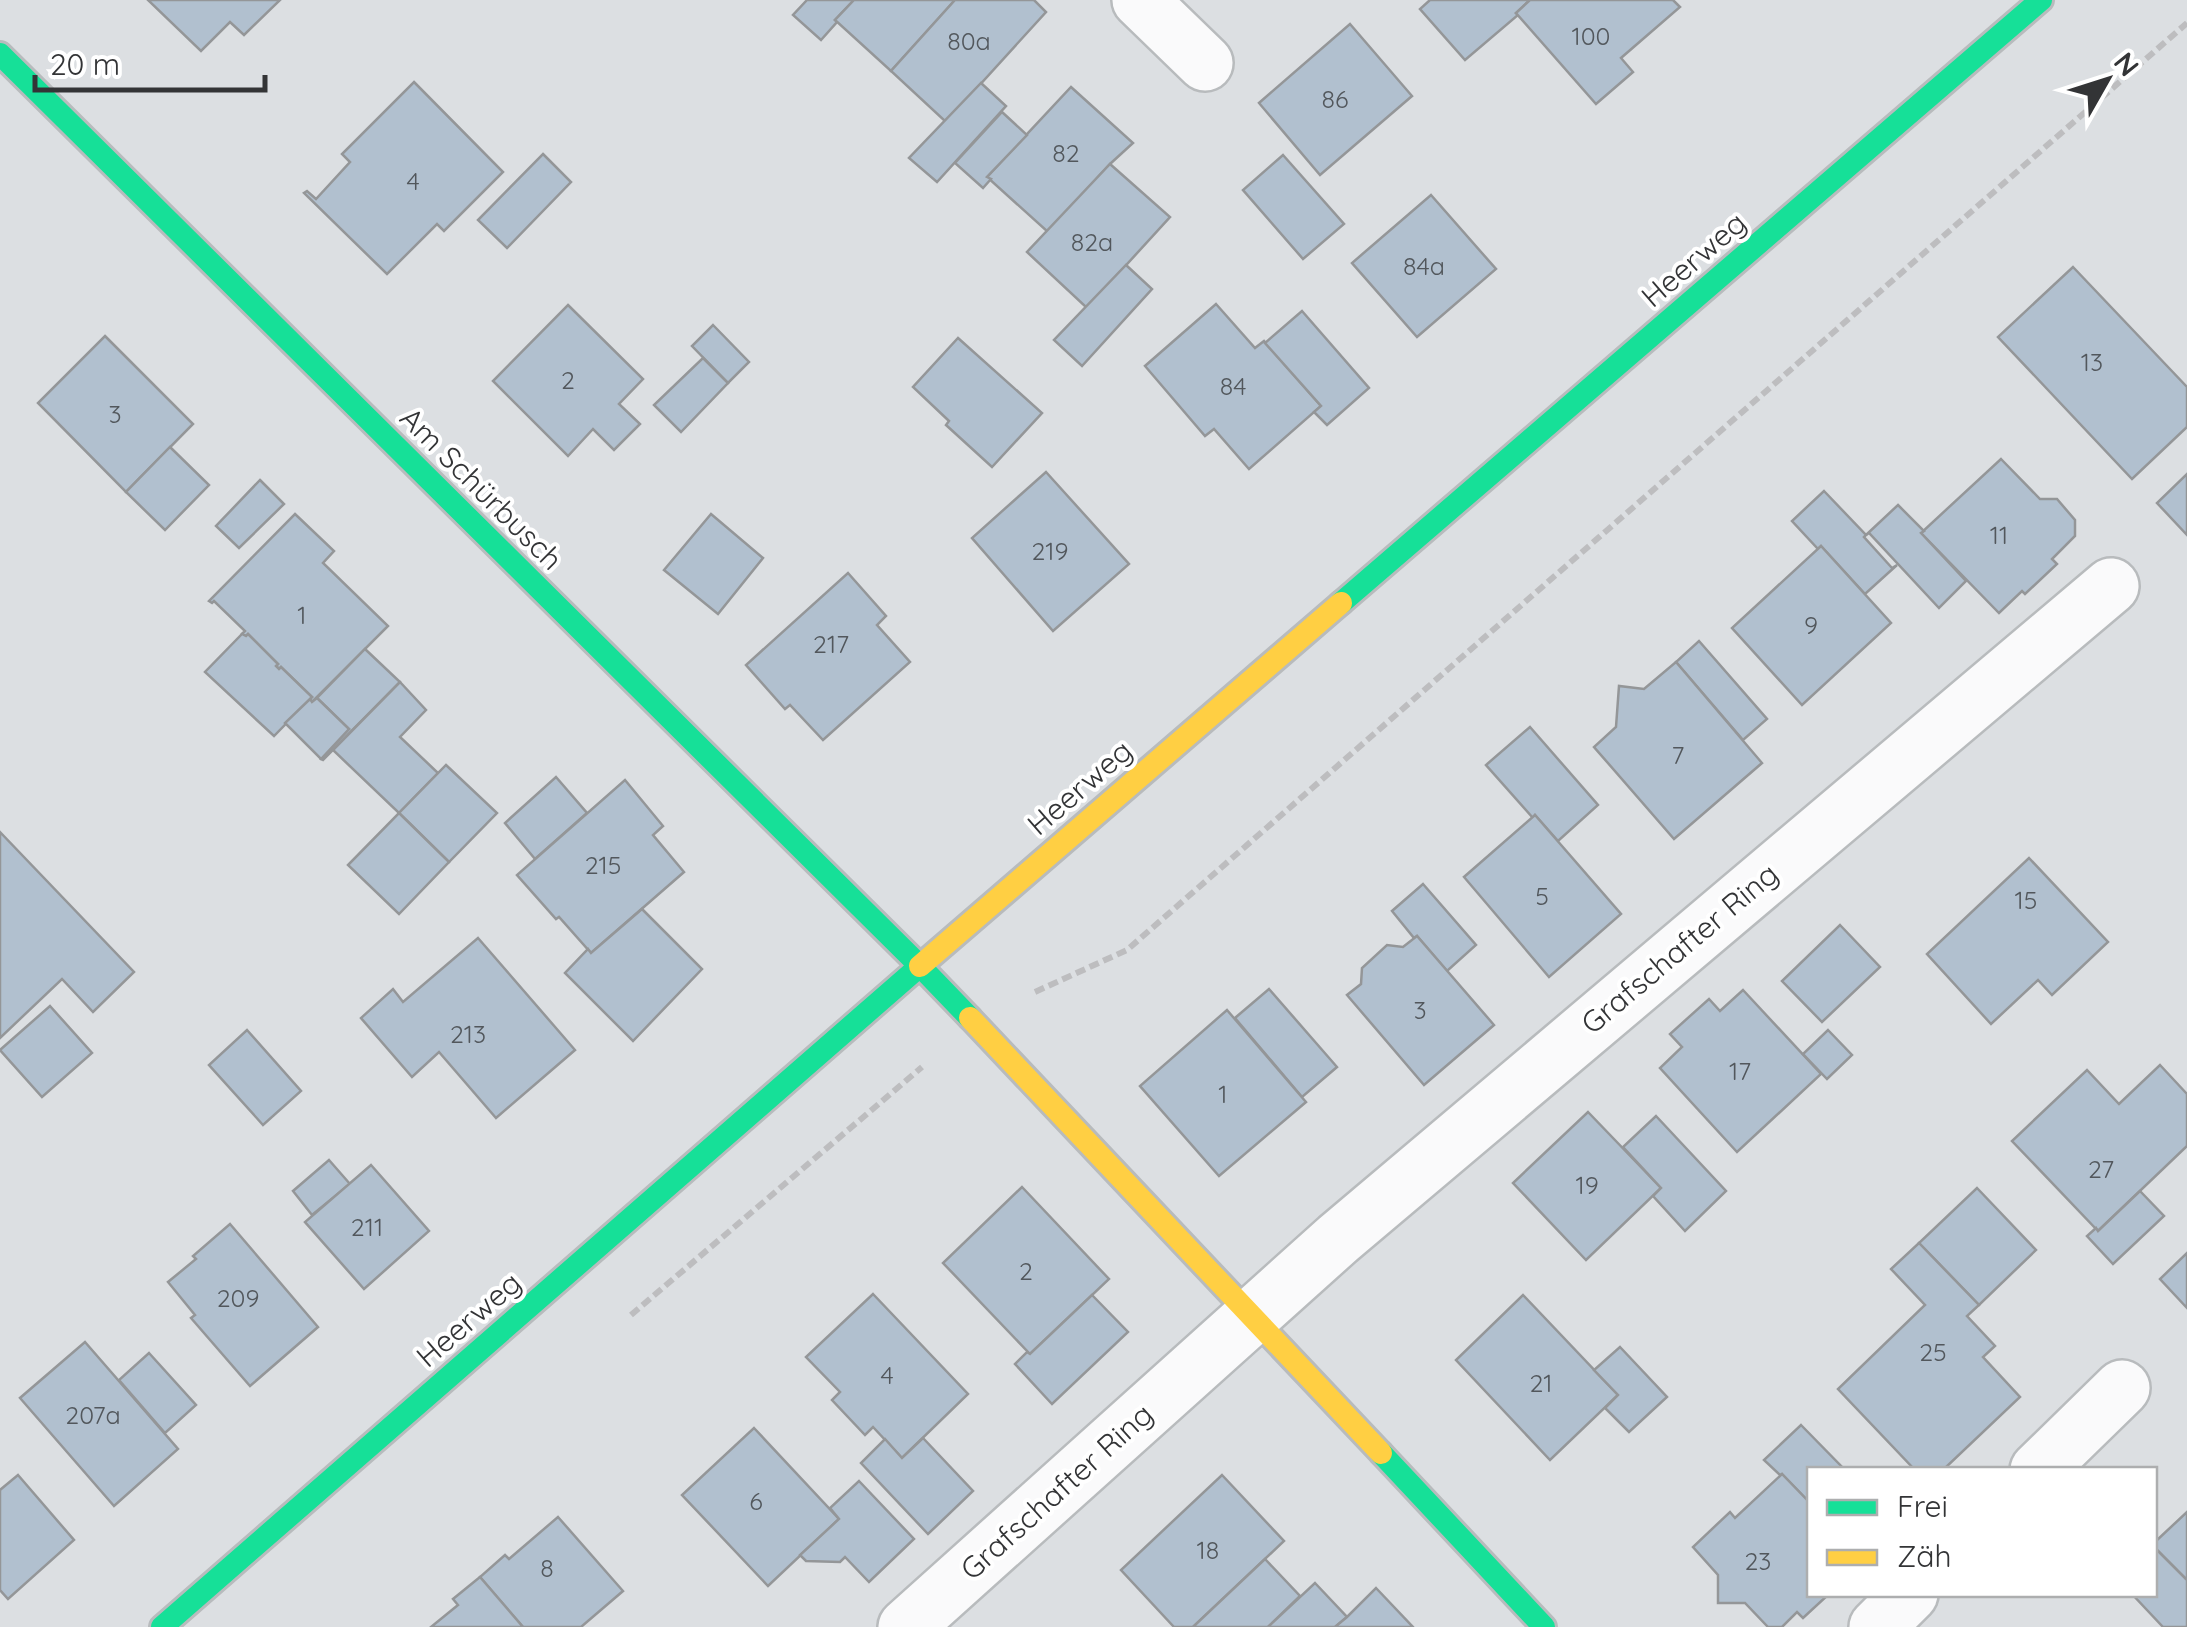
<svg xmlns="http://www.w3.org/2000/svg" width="2187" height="1627" font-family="Quicksand,sans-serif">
	<rect width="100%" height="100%" fill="#dcdfe2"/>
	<g fill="#b1c0cf" stroke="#949698" stroke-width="2.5">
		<polygon points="148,0 280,0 244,35 230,22 201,51"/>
		<polygon points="807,0 854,0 835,20 837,22 821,40 793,15"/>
		<polygon points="854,0 955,0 891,71 835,20"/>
		<polygon points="955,0 1034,0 1046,12 946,122 891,71"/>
		<polygon points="1430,0 1530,0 1516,13 1518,15 1465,60 1420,9"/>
		<polygon points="1530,0 1673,0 1680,7 1621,58 1633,72 1596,104 1516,13"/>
		<polygon points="1350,24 1412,96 1320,175 1259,103"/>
		<polygon points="414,82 503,172 444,231 437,224 387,274 304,193 307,191 316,199 350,162 342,154"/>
		<polygon points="981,83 1006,106 937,182 909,158"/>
		<polygon points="1071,87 1133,143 1110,164 1048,232 987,177"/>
		<polygon points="1002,112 1027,135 987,177 991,179 983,188 955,163"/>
		<polygon points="543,154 571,182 507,248 478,220"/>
		<polygon points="1283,155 1344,224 1303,259 1243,190"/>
		<polygon points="1110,164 1170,217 1087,308 1027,252"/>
		<polygon points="1431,195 1496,269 1417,337 1352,263"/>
		<polygon points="1126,265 1152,289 1082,366 1054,340"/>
		<polygon points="2073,267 2187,387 2187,427 2132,479 1998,337"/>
		<polygon points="1216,304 1255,348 1264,341 1321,406 1249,469 1214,429 1205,436 1145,366"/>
		<polygon points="568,305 643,379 619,404 640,424 614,450 593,429 568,456 493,381"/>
		<polygon points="1302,311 1369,388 1327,425 1314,412 1321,406 1265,343"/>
		<polygon points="713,325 749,362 728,383 692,346"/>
		<polygon points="105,336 193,424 126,492 38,403"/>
		<polygon points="958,338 1042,413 992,467 946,425 949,421 913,387"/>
		<polygon points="703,358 728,383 681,432 654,405"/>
		<polygon points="170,447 209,485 165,530 126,492"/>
		<polygon points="2001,459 2040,499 2057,499 2075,520 2075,536 2052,559 2057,564 2025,594 2022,591 1999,613 1921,533"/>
		<polygon points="1046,472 1129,564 1053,631 972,538"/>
		<polygon points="2187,474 2187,535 2157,503"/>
		<polygon points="260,480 284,504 239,548 216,526"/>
		<polygon points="1824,491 1866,535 1864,537 1892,568 1897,565 1865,594 1821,546 1818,549 1792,521"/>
		<polygon points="1898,505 1924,531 1921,533 1966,581 1939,608 1869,533 1866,535"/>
		<polygon points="295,514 334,551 323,563 388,626 312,702 310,699 312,697 281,667 279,669 276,666 278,664 248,634 246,636 242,634 245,631 214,601 212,603 209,601"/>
		<polygon points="711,514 763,558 718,614 664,570"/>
		<polygon points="1821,546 1891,623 1802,705 1732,628"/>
		<polygon points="848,573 886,616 877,625 910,662 823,740 790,705 785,709 746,665"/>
		<polygon points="242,634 246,636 248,634 278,664 276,666 279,669 281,667 312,697 274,736 205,672"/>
		<polygon points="1699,641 1767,719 1743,740 1676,662"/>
		<polygon points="365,649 400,682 323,760 321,759 349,729 317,698"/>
		<polygon points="1676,662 1762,763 1674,839 1594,747 1616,727 1619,686 1644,689"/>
		<polygon points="400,682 426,710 400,737 438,773 399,813 333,750"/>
		<polygon points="317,698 349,729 321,759 285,723 310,699 312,702"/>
		<polygon points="1530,727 1598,805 1558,841 1535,815 1533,818 1486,765"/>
		<polygon points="446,765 497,813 449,862 399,813"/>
		<polygon points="556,777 587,813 535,859 505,823"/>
		<polygon points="625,780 663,826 653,835 684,872 591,953 559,917 556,919 517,875"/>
		<polygon points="399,813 449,862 399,914 348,865"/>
		<polygon points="1535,815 1621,914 1549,977 1464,877"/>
		<polygon points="0,832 134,972 93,1012 62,979 0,1038"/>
		<polygon points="2029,858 2108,942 2052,995 2038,980 1991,1024 1927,954"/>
		<polygon points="1423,884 1476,945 1447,971 1417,936 1414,938 1392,911"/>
		<polygon points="642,909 702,969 633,1041 565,973 588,949 591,953"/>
		<polygon points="1840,925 1880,967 1822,1022 1782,981"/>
		<polygon points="1417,936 1494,1025 1424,1085 1347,995 1361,984 1362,968 1387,945 1403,947"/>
		<polygon points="478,938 575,1050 496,1118 439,1052 412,1077 361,1018 393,989 403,1002"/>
		<polygon points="1269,989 1337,1067 1302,1097 1235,1018"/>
		<polygon points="1743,990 1821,1074 1737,1152 1660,1068 1682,1047 1670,1034 1709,999 1720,1011"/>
		<polygon points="50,1006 92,1053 42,1097 0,1050"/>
		<polygon points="1227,1010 1306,1102 1219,1176 1140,1086"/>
		<polygon points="247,1030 301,1091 263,1125 209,1065"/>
		<polygon points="1828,1030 1852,1055 1827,1079 1803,1054"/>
		<polygon points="2160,1065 2187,1094 2187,1146 2098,1231 2012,1141 2087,1070 2119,1104"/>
		<polygon points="1588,1112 1661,1188 1586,1260 1513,1183"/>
		<polygon points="1656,1116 1726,1191 1685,1231 1653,1196 1661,1188 1623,1147"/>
		<polygon points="329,1160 350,1184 312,1215 293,1191"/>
		<polygon points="371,1165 429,1231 364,1289 305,1222"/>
		<polygon points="1022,1187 1109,1279 1030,1354 943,1263"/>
		<polygon points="1977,1188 2036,1250 1979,1305 1919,1243"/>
		<polygon points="2140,1191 2164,1216 2113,1264 2087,1236 2096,1228 2098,1231"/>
		<polygon points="230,1224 318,1327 250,1386 191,1318 195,1315 168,1282 196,1259 193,1256"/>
		<polygon points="1919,1243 1979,1305 1967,1316 1995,1346 1983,1357 2020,1397 1943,1470 1915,1470 1838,1389 1925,1305 1891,1269"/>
		<polygon points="2187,1253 2187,1308 2160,1279"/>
		<polygon points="873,1294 968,1394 902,1458 873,1427 865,1435 832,1400 840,1392 806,1357"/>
		<polygon points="1092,1295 1128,1332 1052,1404 1015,1364 1027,1352 1030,1354"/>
		<polygon points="1523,1295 1618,1395 1550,1460 1456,1360"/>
		<polygon points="85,1342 178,1449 114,1506 20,1398"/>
		<polygon points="1620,1347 1667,1397 1629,1432 1605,1408 1618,1395 1594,1370"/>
		<polygon points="149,1353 196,1405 165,1433 119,1380"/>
		<polygon points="1801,1425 1845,1470 1810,1470 1810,1503 1782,1474 1780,1475 1764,1460"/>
		<polygon points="754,1428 839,1519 768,1586 682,1495"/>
		<polygon points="923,1438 973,1491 928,1534 861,1463 885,1439 902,1458"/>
		<polygon points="1782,1474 1810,1503 1810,1594 1829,1594 1803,1618 1797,1612 1782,1627 1768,1627 1745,1603 1718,1603 1718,1575 1693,1547 1730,1512 1735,1518"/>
		<polygon points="18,1475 74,1540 8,1599 0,1590 0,1490"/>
		<polygon points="1222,1475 1284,1541 1193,1627 1174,1627 1121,1570"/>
		<polygon points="859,1481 914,1539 869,1582 845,1557 840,1562 806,1561 800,1555 839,1519 830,1508"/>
		<polygon points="2187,1512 2187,1580 2154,1547 2156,1541"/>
		<polygon points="558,1517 623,1591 581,1627 523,1627 480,1577 505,1555 509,1559"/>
		<polygon points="2154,1547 2187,1580 2187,1627 2163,1627 2132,1594 2154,1594"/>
		<polygon points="1265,1559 1300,1596 1268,1627 1193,1627"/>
		<polygon points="480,1577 523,1627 431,1627 458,1605 453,1599"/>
		<polygon points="1315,1583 1347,1617 1335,1627 1268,1627"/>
		<polygon points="1376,1588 1413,1627 1335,1627 1347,1617"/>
	</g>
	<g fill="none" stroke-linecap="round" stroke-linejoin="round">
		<g stroke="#b8bbbd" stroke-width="60">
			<g id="street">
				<polyline points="1140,0 1205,63"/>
				<polyline points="2038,1470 2122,1388"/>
				<polyline points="906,1627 1338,1239 2111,586"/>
				<polyline points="1877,1627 1910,1594"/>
			</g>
		</g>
		<g stroke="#b8bbbd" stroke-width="28">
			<g id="fast">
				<polyline points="0,54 920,966 970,1018"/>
				<polyline points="1341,603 2041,0"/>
				<polyline points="1381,1453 1544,1627"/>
				<polyline points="162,1627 920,966"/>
			</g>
		</g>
		<g stroke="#b8bbbd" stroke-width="28">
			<g id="slow">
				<polyline points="920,966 1341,603"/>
				<polyline points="970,1018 1381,1453"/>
			</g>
		</g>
		<g stroke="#bdbdbf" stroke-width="6" stroke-dasharray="10 5" stroke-linecap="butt">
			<polyline points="1035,992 1127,950 2187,23"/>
			<polyline points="631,1315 922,1067"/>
		</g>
		<use href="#street" stroke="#fafafb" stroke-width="55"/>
		<use href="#fast" stroke="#16e098" stroke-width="22"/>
		<use href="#slow" stroke="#ffcf43" stroke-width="22"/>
	</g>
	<g text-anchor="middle" stroke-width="8" stroke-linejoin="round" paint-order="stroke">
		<g font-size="25" fill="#52575c">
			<text x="1591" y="45">100</text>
			<text x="969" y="50">80a</text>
			<text x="1335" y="108">86</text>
			<text x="1066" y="162">82</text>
			<text x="413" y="190">4</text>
			<text x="1092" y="251">82a</text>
			<text x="1424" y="275">84a</text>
			<text x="2092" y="371">13</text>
			<text x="568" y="389">2</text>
			<text x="1233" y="395">84</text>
			<text x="115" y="423">3</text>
			<text x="1999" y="544">11</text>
			<text x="1050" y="560">219</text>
			<text x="302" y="624">1</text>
			<text x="1811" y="634">9</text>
			<text x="831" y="653">217</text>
			<text x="1678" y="764">7</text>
			<text x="603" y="874">215</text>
			<text x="1542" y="905">5</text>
			<text x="2026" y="909">15</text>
			<text x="1420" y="1019">3</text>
			<text x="468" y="1043">213</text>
			<text x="1740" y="1080">17</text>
			<text x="1223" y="1103">1</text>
			<text x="2101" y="1178">27</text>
			<text x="1587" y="1194">19</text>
			<text x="367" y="1236">211</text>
			<text x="1026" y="1280">2</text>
			<text x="238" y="1307">209</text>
			<text x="1933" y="1361">25</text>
			<text x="887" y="1384">4</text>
			<text x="1541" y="1392">21</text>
			<text x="93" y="1424">207a</text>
			<text x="756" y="1510">6</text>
			<text x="1208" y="1559">18</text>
			<text x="1758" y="1570">23</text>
			<text x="547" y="1577">8</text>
		</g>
		<g font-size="30" fill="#333436" stroke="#fff">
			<text transform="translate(1694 260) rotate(-41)" y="10">Heerweg</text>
			<text transform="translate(481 489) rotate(45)" y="10">Am Schürbusch</text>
			<text transform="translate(1080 788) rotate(-41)" y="10">Heerweg</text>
			<text transform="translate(1680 949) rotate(-40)" y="10">Grafschafter Ring</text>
			<text transform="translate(469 1320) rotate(-41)" y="10">Heerweg</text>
			<text transform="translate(1057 1492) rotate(-42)" y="10">Grafschafter Ring</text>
		</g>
	</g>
	<rect x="1807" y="1467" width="350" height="130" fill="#ffffff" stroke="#adaeaf" stroke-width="2.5"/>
	<rect x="1827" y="1500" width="50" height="15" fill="#16e098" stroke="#adaeaf" stroke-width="2.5"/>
	<text x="1897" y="1517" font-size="30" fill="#333436">Frei</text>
	<rect x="1827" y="1550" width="50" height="15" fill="#ffcf43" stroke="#adaeaf" stroke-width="2.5"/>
	<text x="1897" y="1567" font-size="30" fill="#333436">Zäh</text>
	<g transform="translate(2107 80) rotate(51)" stroke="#ffffff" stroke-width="8" paint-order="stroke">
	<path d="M0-8L18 38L0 25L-18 38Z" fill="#333436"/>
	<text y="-15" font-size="28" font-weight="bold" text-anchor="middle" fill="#333436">N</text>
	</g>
	<path d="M35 75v15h230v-15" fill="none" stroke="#333436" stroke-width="5"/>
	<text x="50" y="75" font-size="30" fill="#333436" stroke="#ffffff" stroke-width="8" paint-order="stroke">20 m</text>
</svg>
